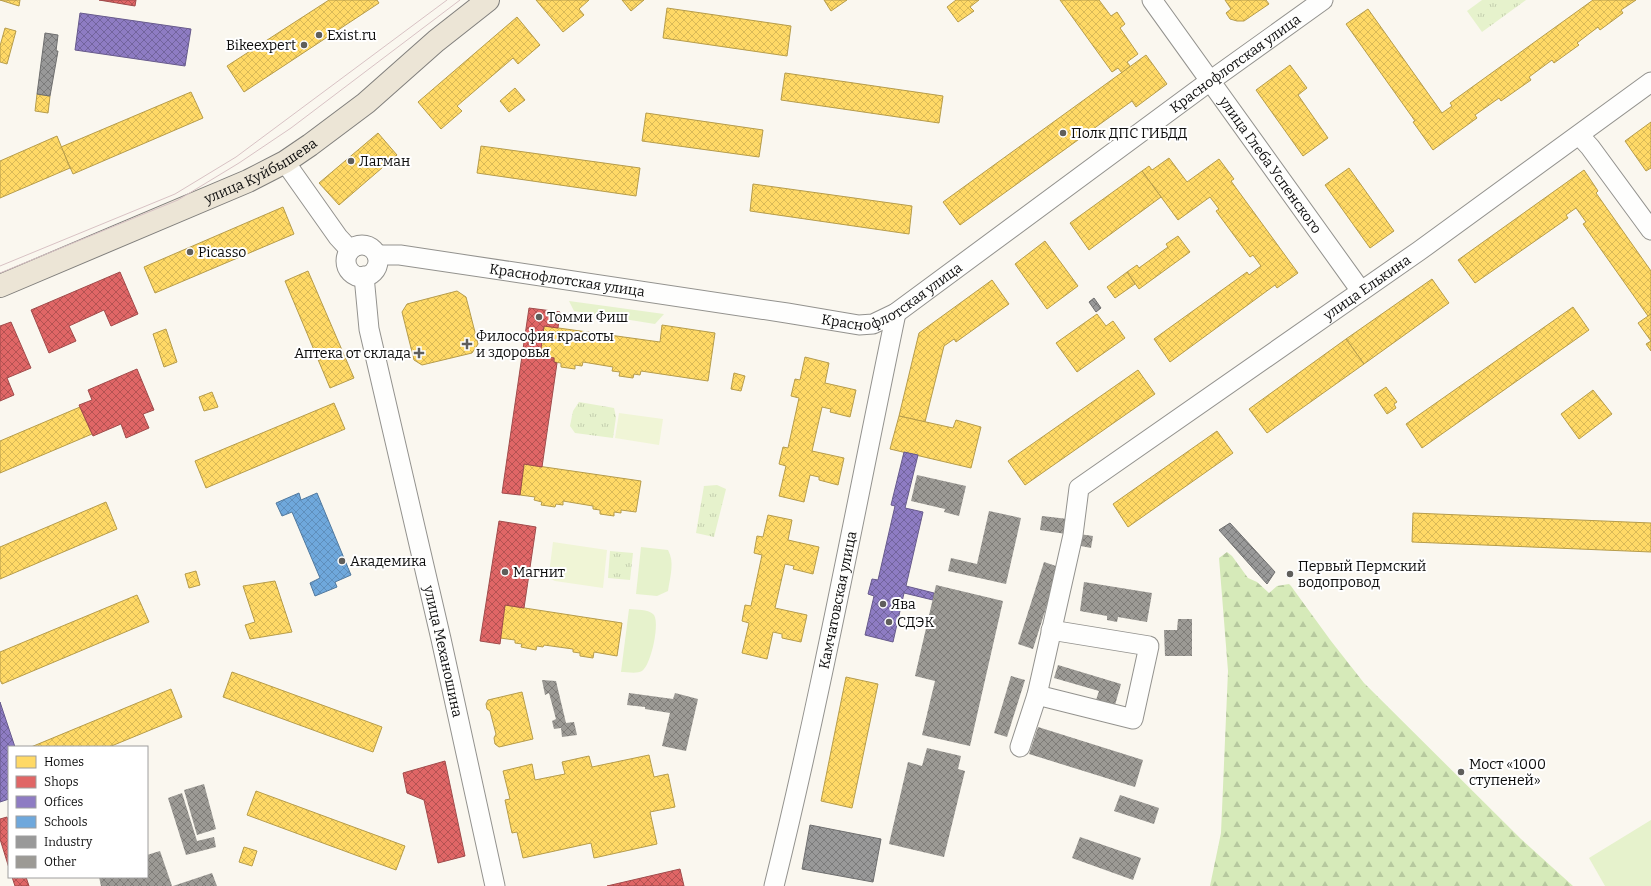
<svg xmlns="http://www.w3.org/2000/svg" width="1651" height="886" font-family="Bitter,serif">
	<defs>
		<pattern id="forest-firs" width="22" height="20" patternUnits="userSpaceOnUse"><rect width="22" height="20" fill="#d6eab9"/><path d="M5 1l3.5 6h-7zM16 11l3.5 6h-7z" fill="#b6c89e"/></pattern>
		<pattern id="park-tufts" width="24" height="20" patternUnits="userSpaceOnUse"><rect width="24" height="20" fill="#e6f2cc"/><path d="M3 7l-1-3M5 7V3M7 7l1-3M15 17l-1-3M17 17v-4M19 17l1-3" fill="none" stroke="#c4ceae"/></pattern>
		<pattern id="homes-cross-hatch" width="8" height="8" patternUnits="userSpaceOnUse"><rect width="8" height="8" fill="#ffd966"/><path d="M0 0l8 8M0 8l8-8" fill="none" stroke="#d9b957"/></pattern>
		<pattern id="shops-cross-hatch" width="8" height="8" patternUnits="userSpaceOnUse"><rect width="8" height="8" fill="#e06666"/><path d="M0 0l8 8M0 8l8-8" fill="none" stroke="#b45252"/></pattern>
		<pattern id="offices-cross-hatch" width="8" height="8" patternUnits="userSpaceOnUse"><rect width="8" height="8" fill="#8e7cc3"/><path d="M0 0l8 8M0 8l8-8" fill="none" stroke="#72649d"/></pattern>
		<pattern id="schools-cross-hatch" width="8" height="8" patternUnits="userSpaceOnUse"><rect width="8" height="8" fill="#6fa8dc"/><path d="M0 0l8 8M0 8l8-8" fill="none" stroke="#5f8fbc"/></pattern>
		<pattern id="industry-cross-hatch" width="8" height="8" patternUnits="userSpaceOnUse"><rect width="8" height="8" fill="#999"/><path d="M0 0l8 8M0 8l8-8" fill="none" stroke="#7b7b7b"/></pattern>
		<pattern id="building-cross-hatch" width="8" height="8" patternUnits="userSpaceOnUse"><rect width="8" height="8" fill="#9c9a95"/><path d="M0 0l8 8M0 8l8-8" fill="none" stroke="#7e7c78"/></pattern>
	</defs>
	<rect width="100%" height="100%" fill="#faf7ef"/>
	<g fill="#e6f2cc">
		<polygon points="569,301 664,314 655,324 574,311"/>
		<path d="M641 547 668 550C675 562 670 577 668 591L657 596 636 594Z"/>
		<path d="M629 609C636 610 648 609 653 614 661 620 651 666 642 671 637 674 627 672 621 672Z"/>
		<polygon points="1651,820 1651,886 1605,886 1589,858"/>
	</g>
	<polygon fill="url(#forest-firs)" points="1227,552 1232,556 1248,578 1257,582 1269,593 1277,586 1289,584 1291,586 1331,641 1364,683 1521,839 1573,886 1210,886 1221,833 1228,671 1219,558"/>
	<g fill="url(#park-tufts)">
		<polygon points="1482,0 1526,0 1482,32 1467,11"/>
		<polygon points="579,402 614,408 616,417 613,438 575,433 570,426 573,411"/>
		<polygon points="717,485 726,489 714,537 696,533 704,486"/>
		<polygon points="610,551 633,553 630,580 608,578"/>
	</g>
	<g fill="#f0f5d6">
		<polygon points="619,413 663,419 659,445 615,438"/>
		<polygon points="553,542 607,550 603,588 555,581 551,579 549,574"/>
	</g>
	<g fill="url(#homes-cross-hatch)" stroke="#b69c4b">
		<polygon points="0,0 20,0 19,6"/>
		<polygon points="329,0 377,0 379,3 244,92 227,66"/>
		<polygon points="536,0 589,0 579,9 584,15 563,32"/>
		<polygon points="622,0 644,0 631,11"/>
		<polygon points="824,0 847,0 831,11"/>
		<polygon points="956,0 979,0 970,7 974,11 958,22 947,7"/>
		<polygon points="1060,0 1099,0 1111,16 1117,12 1125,24 1120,28 1138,54 1127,62 1130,66 1122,73 1118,68 1112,72"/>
		<polygon points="1225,0 1266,0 1269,4 1244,21 1237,21 1230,19 1226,13 1231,9"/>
		<polygon points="1593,0 1636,0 1621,10 1623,13 1600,30 1598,27 1577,43 1579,45 1554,63 1552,60 1529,77 1531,80 1501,101 1499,98 1475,115 1477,118 1433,150 1413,122 1415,121 1346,24 1368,9 1442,113 1452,106 1450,103"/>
		<polygon points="667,8 791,26 787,56 663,38"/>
		<polygon points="517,17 540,45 518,64 513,58 457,106 462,111 441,129 418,102"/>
		<polygon points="5,28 16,31 7,64 0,62 0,46"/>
		<polygon points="1146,55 1167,84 1136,107 1132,101 960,225 943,202"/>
		<polygon points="1290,65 1307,88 1298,95 1328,138 1303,156 1256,90"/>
		<polygon points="785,73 943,96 939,123 781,100"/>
		<polygon points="515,88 525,100 509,112 500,101"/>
		<polygon points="191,92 203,118 73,174 61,147"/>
		<polygon points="37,94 50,96 48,113 35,111"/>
		<polygon points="646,113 763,130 759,157 642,141"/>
		<polygon points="1651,122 1651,168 1646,171 1625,141"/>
		<polygon points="378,133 397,155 339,205 319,183"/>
		<polygon points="57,136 70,168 0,198 0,161"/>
		<polygon points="481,146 640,168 636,196 477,173"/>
		<polygon points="1169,158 1187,182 1219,159 1234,179 1231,181 1298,273 1277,288 1275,285 1170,362 1154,339 1247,272 1249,275 1261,266 1253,255 1250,257 1216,211 1219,209 1210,197 1178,220 1142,171 1149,166 1152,170"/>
		<polygon points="1349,168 1394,231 1370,248 1325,185"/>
		<polygon points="1584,170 1598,191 1596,193 1651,271 1651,314 1648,316 1583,224 1586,222 1576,208 1566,215 1568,218 1475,283 1458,260"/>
		<polygon points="1142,171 1161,197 1089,250 1070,223"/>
		<polygon points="753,184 912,206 909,234 750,211"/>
		<polygon points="283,207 294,234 155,293 144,267"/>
		<polygon points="1178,236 1190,252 1139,289 1127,272 1137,265 1139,268 1168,247 1166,244"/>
		<polygon points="1045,241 1078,286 1047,309 1015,264"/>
		<polygon points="308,271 354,378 330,388 285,281"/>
		<polygon points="1127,272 1135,284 1115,298 1107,287"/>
		<polygon points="1432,279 1449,303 1364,364 1346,339"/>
		<polygon points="992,280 1009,304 956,342 954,339 944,346 925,422 899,416 919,333"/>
		<polygon points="457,291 466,297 478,344 472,353 422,365 414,360 402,312 407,304"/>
		<polygon points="1573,307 1589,330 1422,448 1406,424"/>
		<polygon points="1097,314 1106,326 1113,321 1125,338 1077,372 1056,343"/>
		<polygon points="1651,314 1651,351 1646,344 1651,341 1638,323"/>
		<polygon points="662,325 715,333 708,381 641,371 640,375 634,374 633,378 619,376 620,372 612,371 613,367 583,362 582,366 575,365 575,369 561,367 561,363 554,362 554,358 540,356 544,326 660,342"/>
		<polygon points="166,329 177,362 164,367 153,334"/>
		<polygon points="1346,339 1364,364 1267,433 1249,409"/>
		<polygon points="805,357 829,363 825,383 856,390 850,417 830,412 831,409 822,407 812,451 844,458 838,485 819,480 819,477 810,475 804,502 779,496 786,466 779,464 783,447 788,448 799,398 791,396 795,379 800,380"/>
		<polygon points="1138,370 1155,394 1025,485 1008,461"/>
		<polygon points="734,373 745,376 741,391 731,389"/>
		<polygon points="1386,387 1397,402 1394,404 1396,408 1387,414 1374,395"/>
		<polygon points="1593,390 1612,414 1579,439 1561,414"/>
		<polygon points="212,392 218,407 204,411 199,397"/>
		<polygon points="334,403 345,429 206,488 195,461"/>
		<polygon points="80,407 92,434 0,473 0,441"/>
		<polygon points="899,416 953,428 956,420 981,427 971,468 890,449"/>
		<polygon points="1217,431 1233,453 1128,527 1113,504"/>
		<polygon points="524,464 641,481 636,512 621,510 621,513 614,512 614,516 600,514 600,510 593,509 593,506 563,501 563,505 556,504 555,507 541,505 542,502 534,500 535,497 520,495"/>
		<polygon points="106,502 117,529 0,579 0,547"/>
		<polygon points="1413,513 1651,523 1651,552 1412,542"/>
		<polygon points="768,515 792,520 788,540 819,547 813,574 793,569 794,566 785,564 775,608 807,615 801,642 782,638 782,634 773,632 767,659 742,653 749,623 742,621 745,605 751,606 762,555 754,553 757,536 763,537"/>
		<polygon points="196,571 200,585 189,588 185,574"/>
		<polygon points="275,581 292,632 250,639 245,625 255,622 243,586"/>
		<polygon points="137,595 149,622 2,684 0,680 0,652"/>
		<polygon points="505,605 622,623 617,656 594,652 593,658 580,656 580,653 573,652 573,649 544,645 543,647 537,646 536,650 521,647 522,644 515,643 515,640 500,638"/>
		<polygon points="232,672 382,727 373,752 223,697"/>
		<polygon points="846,677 878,684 852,808 821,801"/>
		<polygon points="171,689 182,717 109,747 31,747"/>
		<polygon points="522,692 533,739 499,747 495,744 494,738 496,734 490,711 487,709 486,704 488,700"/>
		<polygon points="649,755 654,777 668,774 675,807 650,812 657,844 594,858 591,843 523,858 517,832 512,833 505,800 510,799 503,771 532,764 535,780 565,774 562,762 589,756 592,767"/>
		<polygon points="256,791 405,846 396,870 247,815"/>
		<polygon points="244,847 257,851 252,866 239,862"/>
	</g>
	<g fill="url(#shops-cross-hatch)" stroke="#a04b4b">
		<polygon points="99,0 136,0 135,6"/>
		<polygon points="120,272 138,314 111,326 104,310 69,326 76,341 49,353 31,310"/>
		<polygon points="529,308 560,312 558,328 544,326 540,356 554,358 554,362 557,363 542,467 524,464 520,495 502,493"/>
		<polygon points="11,322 31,368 7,378 14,395 0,401 0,326"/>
		<polygon points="137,369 154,410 143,414 149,428 126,438 121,424 93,436 79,405 92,400 88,390"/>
		<polygon points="499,521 536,527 524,608 505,605 500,644 480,641"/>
		<polygon points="445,761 465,856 438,863 424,800 407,793 403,773"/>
		<polygon points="7,817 9,824 9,868 0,839 0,819"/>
		<polygon points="680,869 684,886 607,886"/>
		<polygon points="12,877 26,877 29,886 15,886"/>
	</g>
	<g fill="url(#offices-cross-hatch)" stroke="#675a8c">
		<polygon points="80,13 191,29 185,66 75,50"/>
		<polygon points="904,452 918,455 905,508 923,512 906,586 934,593 933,600 904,593 893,642 865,635 874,596 868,594 872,579 878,580 895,506 891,505"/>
		<polygon points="0,702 15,747 9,747 9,799 0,802"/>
	</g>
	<polygon fill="url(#schools-cross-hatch)" stroke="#51799e" points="299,493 301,500 317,493 351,575 335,582 337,587 315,596 310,583 320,578 292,512 282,516 276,503"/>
	<g fill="url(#industry-cross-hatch)" stroke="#6f6f6f">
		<polygon points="45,33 58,35 56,51 58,51 50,96 37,94"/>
		<polygon points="1094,298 1101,308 1096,312 1089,302"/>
		<polygon points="1230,523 1275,572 1267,584 1219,530"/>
		<polygon points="810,825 881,839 873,882 802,869"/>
	</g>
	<g fill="url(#building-cross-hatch)">
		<polygon points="917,475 966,486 959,516 944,512 945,509 911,501"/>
		<polygon points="989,511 1021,518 1006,584 948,571 951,558 977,564"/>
		<polygon points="1042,516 1068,519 1066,534 1040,530"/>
		<polygon points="1079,534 1093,536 1091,548 1076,545"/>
		<polygon points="1044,562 1059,567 1033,649 1018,644"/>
		<polygon points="1084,582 1152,593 1147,622 1118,617 1117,622 1107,620 1107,616 1080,611"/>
		<polygon points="936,585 1003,601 970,746 922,735 935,681 915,676"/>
		<polygon points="1178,619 1192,619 1192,656 1165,656 1164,630 1177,630"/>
		<polygon points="1058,665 1121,684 1115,705 1096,700 1099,691 1054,678"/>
		<polygon points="1011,676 1025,680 1007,737 994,733"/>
		<polygon points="542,680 556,681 566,723 574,722 577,735 562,737 561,728 554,729 552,721 556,719 549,693 545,695"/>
		<polygon points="629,693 673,699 675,693 698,699 686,751 662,746 670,713 645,709 645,707 627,705"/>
		<polygon points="1038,727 1143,760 1135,787 1029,754"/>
		<polygon points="927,748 961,756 958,769 965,771 944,857 889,844 908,762 922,766"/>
		<polygon points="204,784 216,829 197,835 184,790"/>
		<polygon points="182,793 197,841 214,837 216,847 186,855 168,798"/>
		<polygon points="1120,795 1159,808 1154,824 1114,811"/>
		<polygon points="1080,837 1141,858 1133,880 1072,858"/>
		<polygon points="160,851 172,886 101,886 99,877 147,877 147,855"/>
		<polygon points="212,873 217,886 173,886"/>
	</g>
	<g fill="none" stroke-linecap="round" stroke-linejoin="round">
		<g stroke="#93928e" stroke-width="21">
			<g id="minor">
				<path id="s1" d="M1152 0 1361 291"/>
				<polyline points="1579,135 1590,147 1651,230"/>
				<polyline points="285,162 338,237 350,250"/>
				<circle cx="362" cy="261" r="16"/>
				<path id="s2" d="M377 255H400L787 313 859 325 873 324 896 313 1210 81 1323 0"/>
				<path id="s3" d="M364 276 369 329 441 639 495 886"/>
				<polyline points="1037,695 1133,719 1149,646 1051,630"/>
				<path id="s4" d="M1020 747 1037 695 1073 535 1079 488 1419 251 1651 82"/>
				<path id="s5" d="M774 886C821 696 856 505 896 313"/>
			</g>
		</g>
		<g stroke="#807f7c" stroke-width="24">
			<g id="major">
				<path id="s6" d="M0 286 248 181 285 162 310 145 366 103 436 41 488 0"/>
			</g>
		</g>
		<use href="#minor" stroke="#fefefd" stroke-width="19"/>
		<use href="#major" stroke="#ece5d6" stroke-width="22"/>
		<g stroke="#d8c2c4" stroke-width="1">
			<polyline points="0,266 175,194 236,157 447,0"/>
			<polyline points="0,273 178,200 239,163 291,128 460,0"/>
		</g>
	</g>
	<g fill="#5f5e5b" stroke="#fff" stroke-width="1.5">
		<circle cx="319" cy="35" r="4"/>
		<circle cx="304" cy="45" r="4"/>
		<circle cx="1063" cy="133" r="4"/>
		<circle cx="351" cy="161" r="4"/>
		<circle cx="190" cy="252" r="4"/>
		<circle cx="539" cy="317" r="4"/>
		<path d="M465 338h4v4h4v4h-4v4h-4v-4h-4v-4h4z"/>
		<path d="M417 347h4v4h4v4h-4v4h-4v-4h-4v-4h4z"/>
		<circle cx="342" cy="561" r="4"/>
		<circle cx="505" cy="572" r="4"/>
		<circle cx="1290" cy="574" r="4"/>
		<circle cx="883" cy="604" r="4"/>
		<circle cx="889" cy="622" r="4"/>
		<circle cx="1461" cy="772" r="4"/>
	</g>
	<g text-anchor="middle" stroke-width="4" stroke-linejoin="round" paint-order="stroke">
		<g font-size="14" fill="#0c0c0c" stroke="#fff" text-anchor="start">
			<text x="327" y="40">Exist.ru</text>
			<text x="296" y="50" text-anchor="end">Bikeexpert</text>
			<text x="1071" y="138">Полк ДПС ГИБДД</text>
			<text x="359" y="166">Лагман</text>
			<text x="198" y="257">Picasso</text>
			<text x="547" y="322">Томми Фиш</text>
			<text x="476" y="341">Философия красоты<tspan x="476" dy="16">и здоровья</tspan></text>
			<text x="411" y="358" text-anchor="end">Аптека от склада</text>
			<text x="350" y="566">Академика</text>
			<text x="1298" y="571">Первый Пермский<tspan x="1298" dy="16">водопровод</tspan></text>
			<text x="513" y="577">Магнит</text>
			<text x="891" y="609">Ява</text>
			<text x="897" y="627">СДЭК</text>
			<text x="1469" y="769">Мост «1000<tspan x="1469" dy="16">ступеней»</tspan></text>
		</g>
		<g font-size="14" fill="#0c0c0c" stroke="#fff">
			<text dy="5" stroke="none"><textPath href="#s2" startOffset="948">Краснофлотская улица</textPath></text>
			<text dy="5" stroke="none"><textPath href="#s1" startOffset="203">улица Глеба Успенского</textPath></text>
			<text dy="5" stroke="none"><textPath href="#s6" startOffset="285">улица Куйбышева</textPath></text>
			<text dy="5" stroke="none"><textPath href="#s2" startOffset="192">Краснофлотская улица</textPath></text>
			<text dy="5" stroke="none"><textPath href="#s4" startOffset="617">улица Елькина</textPath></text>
			<text dy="5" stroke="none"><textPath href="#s2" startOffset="528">Краснофлотская улица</textPath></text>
			<text dy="5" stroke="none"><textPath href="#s5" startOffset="293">Камчатовская улица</textPath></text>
			<text dy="5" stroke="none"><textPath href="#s3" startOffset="384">улица Механошина</textPath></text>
		</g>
	</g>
	<rect x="8" y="746" width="140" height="132" fill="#ffffff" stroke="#9e9e9e"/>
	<rect x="16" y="756" width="20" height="12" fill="#ffd966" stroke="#9e9e9e"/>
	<text x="44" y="766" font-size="12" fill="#0c0c0c">Homes</text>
	<rect x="16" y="776" width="20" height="12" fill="#e06666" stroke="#9e9e9e"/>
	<text x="44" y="786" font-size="12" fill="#0c0c0c">Shops</text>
	<rect x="16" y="796" width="20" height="12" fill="#8e7cc3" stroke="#9e9e9e"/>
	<text x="44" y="806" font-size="12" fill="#0c0c0c">Offices</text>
	<rect x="16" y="816" width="20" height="12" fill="#6fa8dc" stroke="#9e9e9e"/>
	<text x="44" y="826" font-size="12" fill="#0c0c0c">Schools</text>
	<rect x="16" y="836" width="20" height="12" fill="#999999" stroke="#9e9e9e"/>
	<text x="44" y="846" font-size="12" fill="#0c0c0c">Industry</text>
	<rect x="16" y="856" width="20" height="12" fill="#9c9a95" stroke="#9e9e9e"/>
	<text x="44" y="866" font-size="12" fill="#0c0c0c">Other</text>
</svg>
